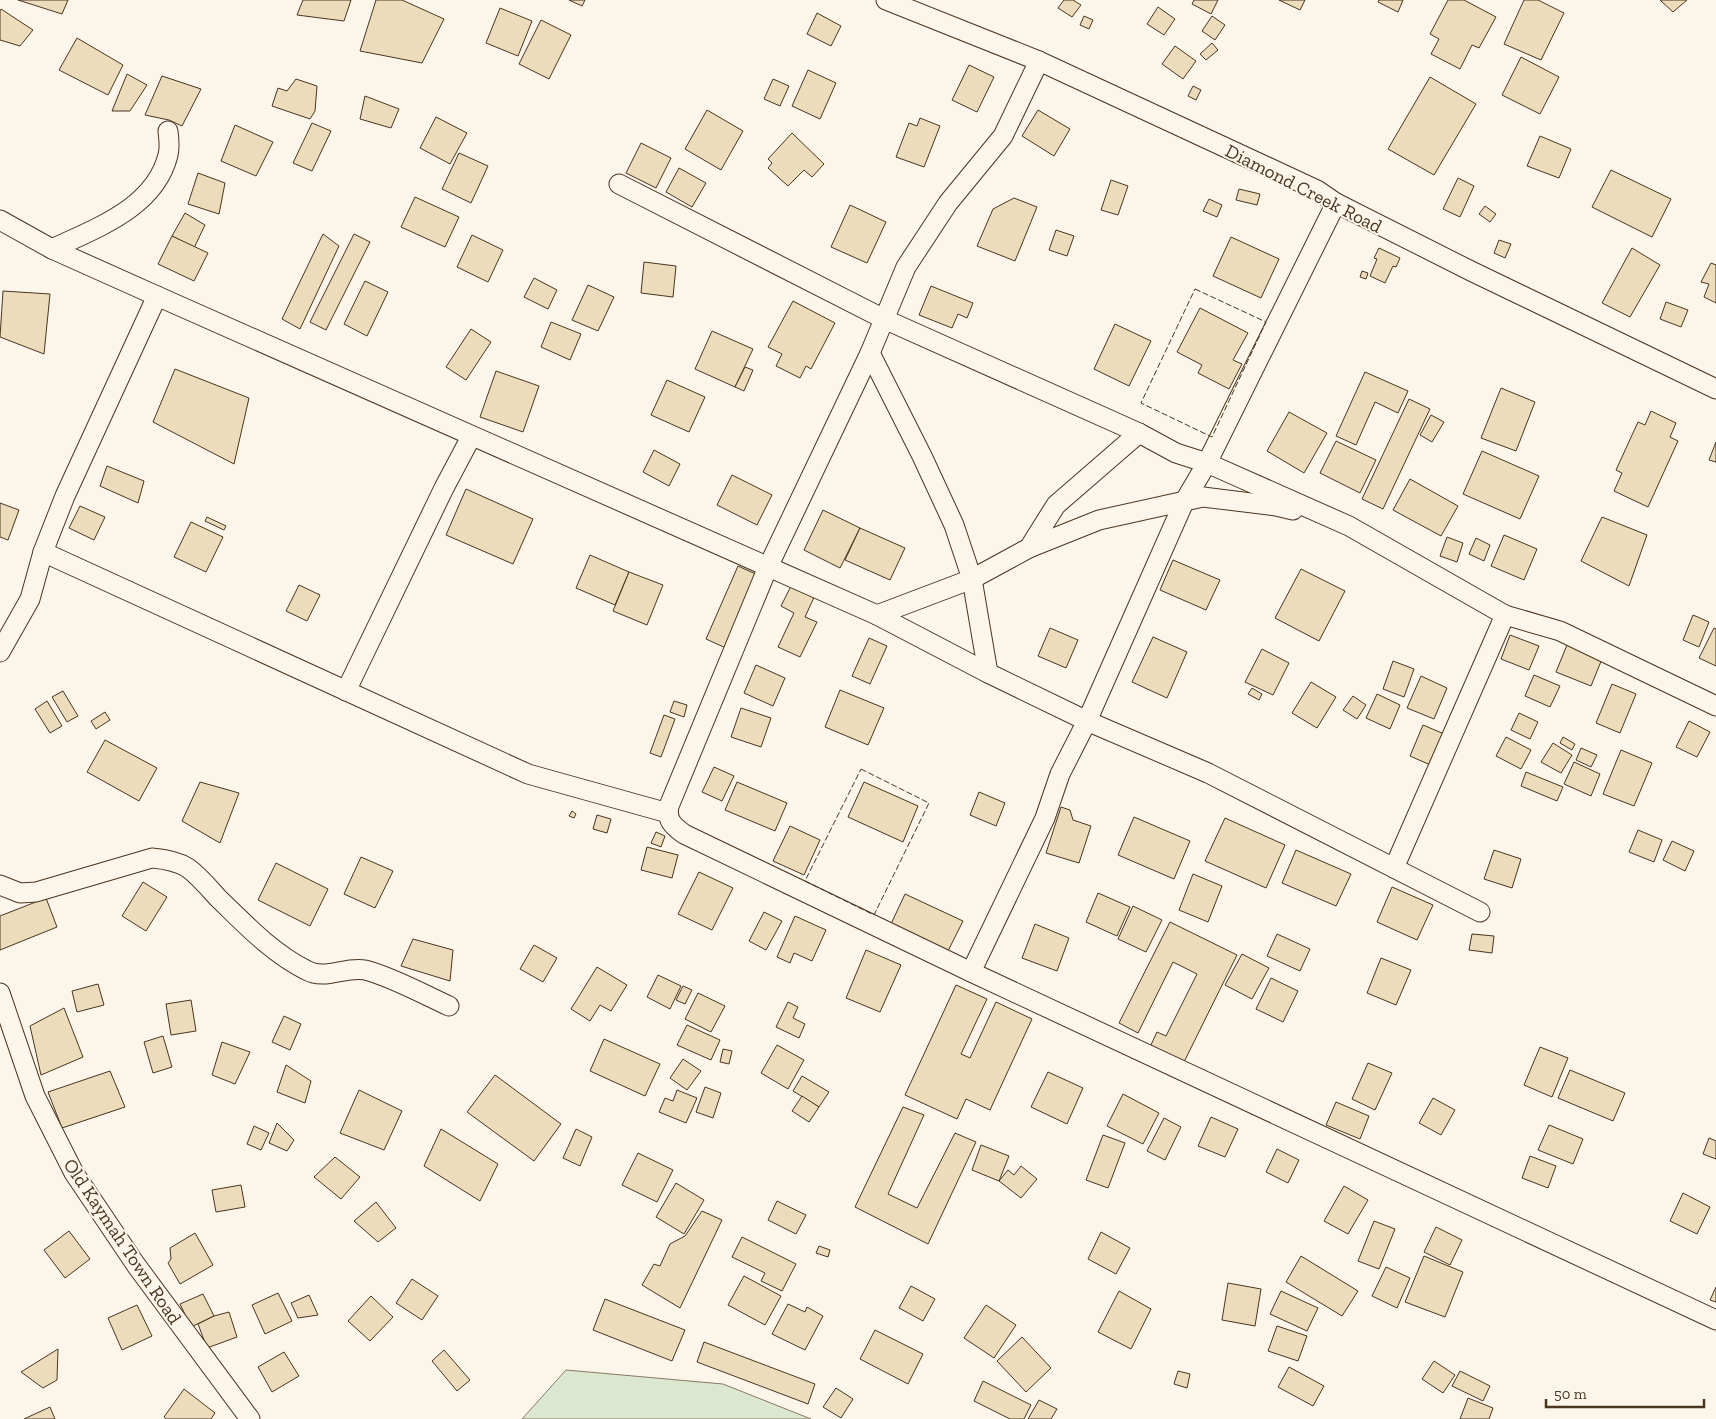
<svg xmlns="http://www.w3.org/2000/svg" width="1716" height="1419" font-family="'Zilla Slab',serif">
	<rect width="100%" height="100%" fill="#fbf6e9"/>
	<polygon fill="#dce7d0" stroke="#887966" points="566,1370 723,1384 811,1419 522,1419"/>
	<g fill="#ecdcbc" stroke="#4a3520">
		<polygon points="18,0 68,0 62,14"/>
		<polygon points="303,0 351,0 344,21 297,15"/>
		<polygon points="376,0 402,0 444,19 422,63 360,51"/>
		<polygon points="569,0 585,0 582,6"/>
		<polygon points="1064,0 1073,0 1081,5 1072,17 1058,8"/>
		<polygon points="1194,0 1218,0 1211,14 1192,4"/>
		<polygon points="1279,0 1305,0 1300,10"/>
		<polygon points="1379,0 1403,0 1398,12 1378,2"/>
		<polygon points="1448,0 1464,0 1496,17 1479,48 1472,45 1460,69 1431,54 1439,39 1430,34"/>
		<polygon points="1524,0 1538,0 1564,13 1541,60 1504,44"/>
		<polygon points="1660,0 1687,0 1673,12"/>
		<polygon points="1158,7 1175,19 1164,35 1147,24"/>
		<polygon points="500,8 532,21 518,56 486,43"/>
		<polygon points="1,9 33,30 20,46 0,40 0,11"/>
		<polygon points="817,13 841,26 831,46 807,34"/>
		<polygon points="1084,16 1093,20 1089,29 1080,25"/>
		<polygon points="1212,16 1225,25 1215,40 1202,31"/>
		<polygon points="541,20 571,35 549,79 519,64"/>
		<polygon points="77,38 123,65 108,95 59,70"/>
		<polygon points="1212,43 1218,50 1206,60 1200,54"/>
		<polygon points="1175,46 1196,61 1183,79 1162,64"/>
		<polygon points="1521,57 1559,77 1540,114 1502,95"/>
		<polygon points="969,65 994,77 977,112 952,100"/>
		<polygon points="808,70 836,83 820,119 792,106"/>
		<polygon points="127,74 147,85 130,111 112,111"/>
		<polygon points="162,76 201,89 182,126 169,120 145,115"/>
		<polygon points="1430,77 1476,104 1434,175 1388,149"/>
		<polygon points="296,79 317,86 315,111 310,119 272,106 278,88 287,91"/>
		<polygon points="773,79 789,86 780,106 764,99"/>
		<polygon points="1193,86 1201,90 1196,100 1188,96"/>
		<polygon points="365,96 399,109 391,128 360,119"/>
		<polygon points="707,110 743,131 721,170 685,149"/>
		<polygon points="1038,110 1070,129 1054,156 1022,136"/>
		<polygon points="436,117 467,133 450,164 420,148"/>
		<polygon points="920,118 940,126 924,167 896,157 909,123 917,126"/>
		<polygon points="312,123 331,131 312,171 293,163"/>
		<polygon points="235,125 273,142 256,176 221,161"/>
		<polygon points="792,133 824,164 812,177 804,170 788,186 768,168 772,163 768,159"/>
		<polygon points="1540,136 1571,149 1559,178 1527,166"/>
		<polygon points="641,143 671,158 656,188 626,173"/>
		<polygon points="459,153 488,166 471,203 442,189"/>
		<polygon points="679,168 706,183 692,207 666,192"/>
		<polygon points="1611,170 1671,199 1652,237 1592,207"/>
		<polygon points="198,173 225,183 219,214 188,204"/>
		<polygon points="1458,178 1474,186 1460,217 1443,209"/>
		<polygon points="1111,180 1128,186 1118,215 1101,210"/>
		<polygon points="1239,189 1260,194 1257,205 1236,200"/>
		<polygon points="415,197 459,217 445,247 401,227"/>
		<polygon points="1014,198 1037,207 1015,261 977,246 993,209"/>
		<polygon points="1209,199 1222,205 1217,217 1203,211"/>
		<polygon points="850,205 886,222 867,263 831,247"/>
		<polygon points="1485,206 1496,214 1490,222 1479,214"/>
		<polygon points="185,213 205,225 194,248 172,236"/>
		<polygon points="1056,230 1074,236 1067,256 1049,250"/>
		<polygon points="323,234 339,246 300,329 282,319"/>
		<polygon points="354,234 370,242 326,330 310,322"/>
		<polygon points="472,235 503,250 488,282 457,267"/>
		<polygon points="172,236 208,253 194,281 158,264"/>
		<polygon points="1231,237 1279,259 1261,298 1213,276"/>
		<polygon points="1499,240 1511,244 1505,258 1494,253"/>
		<polygon points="1379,248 1400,258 1396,267 1393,266 1385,283 1370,276 1377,259 1374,258"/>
		<polygon points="1632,248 1660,265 1630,317 1602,303"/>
		<polygon points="644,262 676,266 673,297 641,293"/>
		<polygon points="1711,263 1716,265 1716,303 1704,297 1709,284 1701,282"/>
		<polygon points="1362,271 1368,273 1366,279 1360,277"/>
		<polygon points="534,278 557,290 548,309 524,297"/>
		<polygon points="365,281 388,292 367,336 344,324"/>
		<polygon points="588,285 614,297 598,331 572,320"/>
		<polygon points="931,286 973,303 967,318 958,314 952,328 919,315"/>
		<polygon points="3,291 50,294 44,354 0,337"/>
		<polygon points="793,301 835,323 811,369 806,366 800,378 776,366 782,354 768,347"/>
		<polygon points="1666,302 1688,310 1681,327 1660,319"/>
		<polygon points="1200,308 1248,333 1233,360 1242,364 1229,389 1198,373 1202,365 1177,352"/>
		<polygon points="551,322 581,334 570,360 541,347"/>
		<polygon points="1115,324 1151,341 1129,386 1094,369"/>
		<polygon points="471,329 491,342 466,380 446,367"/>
		<polygon points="712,331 753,349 735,387 695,369"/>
		<polygon points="745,367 753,370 744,391 735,387"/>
		<polygon points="175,369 249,398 234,464 153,422"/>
		<polygon points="496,371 539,386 523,432 480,417"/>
		<polygon points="1365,372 1408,391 1398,413 1375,402 1356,445 1336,436"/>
		<polygon points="667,380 705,397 689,432 651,415"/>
		<polygon points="1501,388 1535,402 1516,451 1481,438"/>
		<polygon points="1409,399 1430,409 1383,509 1362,499"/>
		<polygon points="1651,411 1676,423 1670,437 1678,441 1648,507 1614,491 1622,473 1616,470 1638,422 1645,425"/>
		<polygon points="1289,412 1327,433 1304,473 1267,451"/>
		<polygon points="1431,415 1444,422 1432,442 1420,435"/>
		<polygon points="1336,441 1376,460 1360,493 1320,473"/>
		<polygon points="1716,442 1716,462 1709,460"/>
		<polygon points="654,450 680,464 669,486 643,472"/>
		<polygon points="1482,451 1539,476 1520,519 1463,494"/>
		<polygon points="107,466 144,481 138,503 100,486"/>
		<polygon points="732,475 772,495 757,525 717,505"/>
		<polygon points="1410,479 1458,506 1441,536 1393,510"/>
		<polygon points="466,489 533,519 513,564 446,535"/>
		<polygon points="0,503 19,510 8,540 0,537"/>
		<polygon points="80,506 105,517 94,540 69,528"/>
		<polygon points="823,510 860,528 840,568 804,550"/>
		<polygon points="207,517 226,526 224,530 205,521"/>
		<polygon points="1602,517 1647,535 1629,586 1581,561"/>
		<polygon points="191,522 223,537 206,572 174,557"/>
		<polygon points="860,528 905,548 890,580 845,560"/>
		<polygon points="1504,535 1537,549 1524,580 1491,566"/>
		<polygon points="1447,537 1463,543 1457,562 1440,556"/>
		<polygon points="1476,538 1490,545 1484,561 1469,554"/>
		<polygon points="590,555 629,572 615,605 576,588"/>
		<polygon points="1173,560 1220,580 1206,610 1160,590"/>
		<polygon points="738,566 760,576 728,649 706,639"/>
		<polygon points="1301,569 1345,591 1319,641 1275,618"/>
		<polygon points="629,572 663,585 647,625 613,611"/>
		<polygon points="793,582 816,593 805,617 817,622 800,657 778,647 794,613 781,606"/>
		<polygon points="299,585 320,595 307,621 286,611"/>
		<polygon points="1693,615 1709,622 1699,647 1683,640"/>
		<polygon points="1050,628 1078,640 1066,668 1038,656"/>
		<polygon points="1714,628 1716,629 1716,666 1699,658"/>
		<polygon points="1510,635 1539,646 1529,670 1501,659"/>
		<polygon points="1153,637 1187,652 1167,698 1132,682"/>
		<polygon points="869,638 887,646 870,684 852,676"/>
		<polygon points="1569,640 1604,654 1591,686 1556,672"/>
		<polygon points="1262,649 1289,663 1273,695 1245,682"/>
		<polygon points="1393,661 1414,669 1404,697 1383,689"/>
		<polygon points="756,665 785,678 773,706 744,693"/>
		<polygon points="1534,675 1560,686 1550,707 1525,696"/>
		<polygon points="1421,676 1447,688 1434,719 1407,708"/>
		<polygon points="1311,682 1336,697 1317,728 1292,713"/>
		<polygon points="1612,684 1636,694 1620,733 1596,723"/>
		<polygon points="1252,688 1262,694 1259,700 1248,694"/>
		<polygon points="840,690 884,708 868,745 825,727"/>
		<polygon points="63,691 78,716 67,722 52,697"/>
		<polygon points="1377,694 1400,705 1390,729 1366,718"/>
		<polygon points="1353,696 1366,705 1357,719 1343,710"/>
		<polygon points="47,701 62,726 50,733 35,709"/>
		<polygon points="674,701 687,705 684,717 670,712"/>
		<polygon points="741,708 771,718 761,747 731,737"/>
		<polygon points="105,712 110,720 96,729 91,721"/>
		<polygon points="1519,713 1538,722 1530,739 1511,730"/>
		<polygon points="664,715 675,719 661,757 650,753"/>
		<polygon points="1689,721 1710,732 1697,757 1676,747"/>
		<polygon points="1423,725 1449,736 1435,767 1410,756"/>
		<polygon points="1506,737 1531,750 1521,769 1496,756"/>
		<polygon points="1563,737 1575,744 1572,750 1560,743"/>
		<polygon points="105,740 157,768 139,801 87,772"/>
		<polygon points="1553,743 1572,755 1561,773 1541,762"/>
		<polygon points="1581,748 1597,755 1591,767 1576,760"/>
		<polygon points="1621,750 1652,763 1634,806 1603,794"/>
		<polygon points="1574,762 1600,774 1591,796 1564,784"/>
		<polygon points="714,767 734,776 722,801 702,792"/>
		<polygon points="1526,772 1563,787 1557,801 1521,786"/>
		<polygon points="200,782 239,793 220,843 182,821"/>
		<polygon points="737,782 787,803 775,831 725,810"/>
		<polygon points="864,782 918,806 903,842 848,817"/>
		<polygon points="979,792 1005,803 996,826 970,815"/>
		<polygon points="1061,807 1070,810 1073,820 1091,826 1079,863 1046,853"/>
		<polygon points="572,811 576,814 574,818 569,816"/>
		<polygon points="597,815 611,819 607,833 593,829"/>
		<polygon points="1134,817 1190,841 1174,879 1118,855"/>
		<polygon points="1225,818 1285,845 1266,888 1205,861"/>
		<polygon points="790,826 820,840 804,875 773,861"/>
		<polygon points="1638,830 1662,840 1654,862 1629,852"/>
		<polygon points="656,832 665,836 661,847 651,843"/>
		<polygon points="1672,841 1694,851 1685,871 1663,860"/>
		<polygon points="647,847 678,855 672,878 641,870"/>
		<polygon points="1296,850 1351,874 1336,906 1282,883"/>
		<polygon points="1494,850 1521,859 1512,888 1484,879"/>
		<polygon points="361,857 393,871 375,908 344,894"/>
		<polygon points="276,863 328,889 310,926 258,900"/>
		<polygon points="699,872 733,888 712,930 678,914"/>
		<polygon points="1193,874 1222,886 1208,922 1179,910"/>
		<polygon points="143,882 167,897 146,931 122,916"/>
		<polygon points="1392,887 1433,905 1417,940 1377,922"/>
		<polygon points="1098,893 1130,907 1117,936 1086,922"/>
		<polygon points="905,894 963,921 948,951 891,924"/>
		<polygon points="46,898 57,927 0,950 0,916"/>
		<polygon points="1133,906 1162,920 1146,952 1118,939"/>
		<polygon points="764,912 782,921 766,950 749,941"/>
		<polygon points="795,916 826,930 812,961 794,953 790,963 777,957"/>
		<polygon points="1170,922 1237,955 1183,1064 1150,1047 1157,1032 1166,1036 1197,974 1173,962 1138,1033 1119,1023"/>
		<polygon points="1035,924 1069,938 1057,971 1022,958"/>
		<polygon points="1277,934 1310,949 1300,971 1267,956"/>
		<polygon points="1472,934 1494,936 1492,953 1469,950"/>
		<polygon points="413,939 453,950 450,981 401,966"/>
		<polygon points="534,945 557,958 543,982 520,969"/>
		<polygon points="866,950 901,965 880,1012 846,998"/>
		<polygon points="1242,954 1269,968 1252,999 1225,985"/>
		<polygon points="1381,958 1411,970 1396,1005 1367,993"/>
		<polygon points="597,967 627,985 611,1011 600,1005 590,1021 571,1009"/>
		<polygon points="658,975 681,986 670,1009 647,997"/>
		<polygon points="1271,978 1298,991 1283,1022 1256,1009"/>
		<polygon points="98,984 104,1005 77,1012 72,991"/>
		<polygon points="956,985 987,999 961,1054 970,1058 996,1002 1032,1019 990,1110 966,1099 957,1119 905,1095"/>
		<polygon points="683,986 692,990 685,1004 676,1000"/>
		<polygon points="698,993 725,1006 711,1032 685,1019"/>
		<polygon points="191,1000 196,1031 171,1035 166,1004"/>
		<polygon points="788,1002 798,1007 793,1018 805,1024 799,1038 776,1027"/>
		<polygon points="64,1008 83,1057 41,1075 30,1026"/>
		<polygon points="284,1016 301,1024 290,1050 272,1042"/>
		<polygon points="687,1025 720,1040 711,1060 677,1045"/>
		<polygon points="163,1036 172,1067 153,1073 144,1042"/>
		<polygon points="604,1039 660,1064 645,1096 590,1071"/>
		<polygon points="222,1042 250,1052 235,1084 212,1075"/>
		<polygon points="777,1045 804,1060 788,1089 761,1073"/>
		<polygon points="1540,1047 1568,1058 1552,1097 1524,1085"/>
		<polygon points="723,1049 732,1051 729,1064 720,1062"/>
		<polygon points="683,1059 701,1071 687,1090 670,1078"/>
		<polygon points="1368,1063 1392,1073 1375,1110 1352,1099"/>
		<polygon points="286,1065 311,1081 305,1103 277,1092"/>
		<polygon points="1570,1070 1625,1093 1613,1121 1558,1098"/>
		<polygon points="110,1071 125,1107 62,1128 48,1092"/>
		<polygon points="1048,1072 1083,1088 1067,1124 1031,1107"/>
		<polygon points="495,1075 561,1124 534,1161 467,1112"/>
		<polygon points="802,1076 829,1092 819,1107 793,1091"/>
		<polygon points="705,1087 721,1093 713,1118 696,1112"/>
		<polygon points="359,1090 402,1111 384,1150 340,1133"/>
		<polygon points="677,1090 697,1098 686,1123 659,1112 665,1098 673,1101"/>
		<polygon points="1123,1094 1159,1113 1143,1144 1107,1126"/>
		<polygon points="802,1096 819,1107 809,1122 792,1111"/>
		<polygon points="1433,1098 1455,1110 1441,1135 1419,1123"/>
		<polygon points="1336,1102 1369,1116 1360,1139 1326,1125"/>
		<polygon points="903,1107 924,1115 888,1194 917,1208 955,1133 976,1142 928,1244 855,1207"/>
		<polygon points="1211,1117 1238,1129 1225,1157 1198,1146"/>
		<polygon points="1164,1118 1181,1127 1165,1160 1147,1151"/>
		<polygon points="277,1123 294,1140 287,1151 269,1143"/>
		<polygon points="1549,1125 1583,1139 1573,1164 1538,1150"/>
		<polygon points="254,1126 269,1133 261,1150 247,1144"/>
		<polygon points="441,1129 498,1164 480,1201 424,1166"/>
		<polygon points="576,1129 592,1137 580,1166 563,1158"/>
		<polygon points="1103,1135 1125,1143 1108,1188 1086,1180"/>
		<polygon points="1709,1138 1716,1141 1716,1159 1703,1154"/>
		<polygon points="981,1145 1009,1156 999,1181 972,1170"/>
		<polygon points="1277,1149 1299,1160 1288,1183 1266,1172"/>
		<polygon points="638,1153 673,1170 657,1202 622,1185"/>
		<polygon points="1530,1156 1556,1166 1548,1188 1522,1178"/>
		<polygon points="335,1157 360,1177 341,1199 314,1177"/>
		<polygon points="1021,1166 1037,1179 1021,1198 999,1181 1008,1170 1014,1175"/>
		<polygon points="676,1183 704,1200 684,1234 656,1217"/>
		<polygon points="241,1185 245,1207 216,1212 212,1190"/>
		<polygon points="1344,1186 1368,1200 1348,1234 1324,1221"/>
		<polygon points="1683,1193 1710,1207 1697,1234 1670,1221"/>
		<polygon points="777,1201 806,1215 796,1234 768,1220"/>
		<polygon points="376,1202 396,1228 378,1242 354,1221"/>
		<polygon points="702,1211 722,1220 680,1308 642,1285 654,1264 660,1266 670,1244 685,1236"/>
		<polygon points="1374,1221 1395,1229 1379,1269 1358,1261"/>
		<polygon points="1436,1227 1462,1240 1450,1265 1424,1252"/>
		<polygon points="69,1231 90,1259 65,1278 44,1250"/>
		<polygon points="1101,1232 1130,1248 1116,1274 1088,1259"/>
		<polygon points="195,1233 213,1265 180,1284 168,1263 171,1259 170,1248"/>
		<polygon points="742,1237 796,1264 782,1291 761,1281 765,1273 732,1257"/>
		<polygon points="819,1246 830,1250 828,1257 816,1253"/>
		<polygon points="1301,1256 1358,1291 1342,1316 1286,1282"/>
		<polygon points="1424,1256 1463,1272 1445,1317 1405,1302"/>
		<polygon points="1386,1267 1410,1278 1397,1308 1372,1296"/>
		<polygon points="744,1276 781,1296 765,1325 728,1305"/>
		<polygon points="412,1279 438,1296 422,1320 396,1303"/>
		<polygon points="1228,1283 1261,1289 1255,1326 1222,1320"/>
		<polygon points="911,1286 935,1299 923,1321 899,1308"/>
		<polygon points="1716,1287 1716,1302 1710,1300"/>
		<polygon points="1119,1291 1151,1309 1131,1349 1098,1332"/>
		<polygon points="1281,1291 1318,1308 1307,1331 1270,1314"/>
		<polygon points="278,1293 292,1321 265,1334 252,1305"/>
		<polygon points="203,1294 214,1316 191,1327 180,1304"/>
		<polygon points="309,1295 318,1315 298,1318 291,1303"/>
		<polygon points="371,1296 393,1317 370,1341 348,1321"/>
		<polygon points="605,1299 685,1330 672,1361 593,1330"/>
		<polygon points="788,1304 805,1312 807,1307 823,1316 805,1350 772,1334"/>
		<polygon points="137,1305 152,1336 122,1350 108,1318"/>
		<polygon points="986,1305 1016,1325 994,1358 964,1338"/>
		<polygon points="229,1312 237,1337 207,1348 198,1324 214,1316"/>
		<polygon points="1277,1326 1307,1336 1298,1361 1268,1351"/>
		<polygon points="875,1330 923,1354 908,1384 860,1359"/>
		<polygon points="1022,1337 1051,1368 1026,1392 997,1361"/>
		<polygon points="704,1342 815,1384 808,1404 697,1362"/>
		<polygon points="58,1349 57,1380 43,1388 21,1372"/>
		<polygon points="444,1350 470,1380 457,1391 432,1361"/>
		<polygon points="284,1352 299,1376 272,1392 258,1367"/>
		<polygon points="1434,1361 1455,1375 1443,1393 1422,1379"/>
		<polygon points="1289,1367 1324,1386 1313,1406 1278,1387"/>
		<polygon points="1178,1371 1190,1374 1187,1388 1174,1384"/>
		<polygon points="1460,1371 1490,1386 1483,1401 1452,1386"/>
		<polygon points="983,1381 1031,1405 1024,1419 1010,1419 974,1401"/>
		<polygon points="836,1388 853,1399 841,1418 823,1407"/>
		<polygon points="184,1389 215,1413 211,1419 166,1419 164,1417"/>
		<polygon points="1468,1398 1493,1408 1489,1419 1460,1419"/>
		<polygon points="1039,1400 1057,1409 1051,1419 1028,1419"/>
		<polygon points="50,1407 55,1419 24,1419"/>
	</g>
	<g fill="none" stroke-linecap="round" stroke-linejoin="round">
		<g stroke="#4a3520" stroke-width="21">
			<g id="street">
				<polyline points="886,0 1039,61 1317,190 1336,203 1471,271 1716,389"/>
				<path d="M1039 61 1003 136 948 203 906 267 870 353 768 567 669 806C666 820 673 826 684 834L971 972 1716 1320"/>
				<polyline points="619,184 884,319 1139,433 1176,453 1207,463 1349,526 1505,615 1560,631 1716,706"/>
				<polyline points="1336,203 1207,463 1184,502 1087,721 1208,773 1480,912"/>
				<polyline points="0,220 52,249 157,296 877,615 988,673 1087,721 1060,774 1045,818 971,972"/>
				<path d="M52 249C96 228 155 208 168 155 170 148 169 139 168 131"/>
				<polyline points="870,353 922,456 954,525 972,579 988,673"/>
				<polyline points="1029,548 1056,505 1139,433"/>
				<polyline points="43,552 528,774 668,813"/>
				<polyline points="877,615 972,579 1029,548 1099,520 1203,497 1276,506 1293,510"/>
				<polyline points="0,652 30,599 43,552 65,496 157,296"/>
				<polyline points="346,691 444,488 471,437"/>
				<polyline points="1394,868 1505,615"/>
				<path d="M0 885 20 893 36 892 152 858C165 859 177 861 188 868 199 876 209 888 218 898 245 924 272 953 306 970 325 981 345 966 365 970 390 976 425 995 449 1006"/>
				<polyline points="0,993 35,1096 74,1173 136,1265 250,1419"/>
			</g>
		</g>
		<use href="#street" stroke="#fbf6e9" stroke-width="19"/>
		<g stroke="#4a3520" stroke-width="1" stroke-dasharray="6 2.5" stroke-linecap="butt">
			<polygon points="1195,289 1266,322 1212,437 1141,403"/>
			<polygon points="861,769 929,803 874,915 805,881"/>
		</g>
	</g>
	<g text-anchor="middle" stroke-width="4" stroke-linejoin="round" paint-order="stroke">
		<g font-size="19" fill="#4a3520" stroke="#fbf6e9">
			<text transform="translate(1304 188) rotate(27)" y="7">Diamond Creek Road</text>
			<text transform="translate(123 1241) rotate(56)" y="7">Old Kaymah Town Road</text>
		</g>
	</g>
	<path d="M1546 1399v8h158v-8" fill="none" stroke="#4a3520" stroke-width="2.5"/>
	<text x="1554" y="1399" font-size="15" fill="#4a3520" stroke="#fbf6e9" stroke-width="4" paint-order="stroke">50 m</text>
</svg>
